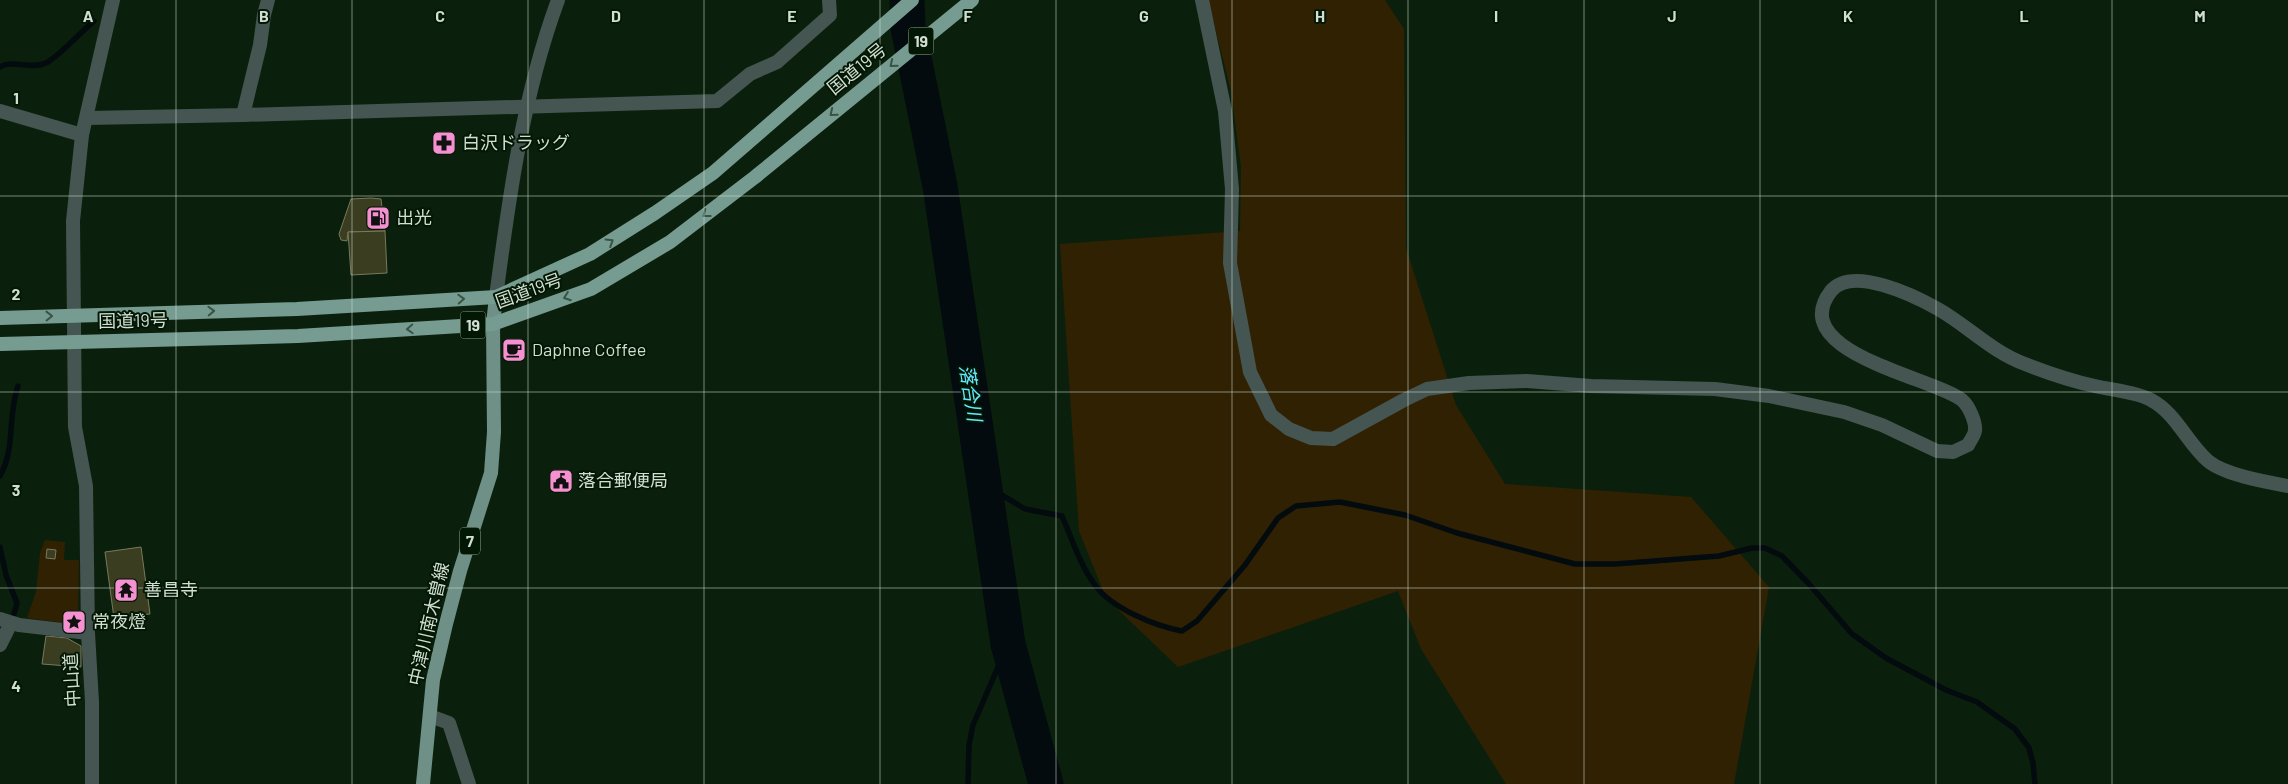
<svg xmlns="http://www.w3.org/2000/svg" width="2288" height="784" font-family="Barlow,'Noto Sans JP',sans-serif">
	<rect width="100%" height="100%" fill="#0b200c"/>
	<g fill="#312103">
		<polygon points="1208,0 1385,0 1404,29 1406,248 1456,405 1505,484 1691,497 1769,587 1734,784 1506,784 1421,649 1398,591 1178,667 1106,598 1079,531 1060,244 1240,231 1241,167 1231,91"/>
		<polygon points="45,540 65,542 64,560 79,560 78,625 27,618 36,592 40,553"/>
	</g>
	<g fill="none" stroke-linecap="round" stroke-linejoin="round">
		<g stroke="#030b0e" stroke-width="5.5">
			<path d="M0 67C12 59 32 70 46 63 57 58 83 30 94 21"/>
			<path d="M0 476C16 447 7 418 18 386"/>
			<path d="M985 485 1025 509 1062 516C1072 539 1080 565 1095 585 1111 608 1155 626 1182 631L1197 621 1245 565 1278 518 1296 506 1340 502 1405 515 1457 533 1575 564H1615L1719 556 1752 548H1765L1782 556 1809 584 1852 634 1886 658 1946 690 1977 702 2015 729 2029 748 2033 763 2035 784"/>
			<polyline points="0,547 6,575 17,603 14,614"/>
			<polyline points="968,784 969,745 973,725 1008,644"/>
		</g>
		<polyline stroke="#030b0e" stroke-width="35" points="907,0 908,28 940,186 1008,644 1046,784"/>
	</g>
	<g fill="#3b3d20" stroke="#777a5b">
		<polygon points="371,198 381,199 385,231 348,232 347,241 341,240 339,234 351,199"/>
		<polygon points="385,231 387,273 351,275 348,232"/>
		<polygon points="141,547 150,614 114,618 105,552"/>
		<polygon points="47,549 56,550 55,559 46,558"/>
		<polygon points="72,614 79,614 78,625 72,624"/>
		<polygon points="46,636 67,638 81,646 81,667 42,664"/>
	</g>
	<g fill="none" stroke-linecap="round" stroke-linejoin="round">
		<g stroke="#455551" stroke-width="14">
			<path d="M1202 0 1225 111 1232 189 1230 263 1250 372 1271 415 1289 429 1311 438 1333 439 1404 400 1427 389 1469 383 1527 381 1591 386 1715 389 1769 396 1844 412 1882 425 1937 451 1953 452 1968 445C1970 441 1974 436 1975 431 1976 422 1969 406 1962 400 1932 377 1784 352 1831 291 1852 265 1915 296 1938 309 1968 326 1992 352 2025 364 2048 373 2071 381 2095 386 2111 390 2137 392 2151 400 2176 413 2187 443 2208 461 2225 475 2266 482 2288 486"/>
			<polyline points="0,111 82,135"/>
			<polyline points="243,115 717,101 750,74 777,62 830,15 829,0"/>
			<polyline points="87,118 243,115 260,45 264,15 268,0"/>
			<polyline points="0,619 19,625 88,633"/>
			<polyline points="0,645 11,623"/>
			<polyline points="430,716 449,723 469,784"/>
			<polyline points="92,784 92,702 88,633 86,486 75,427 73,221 82,135 113,0"/>
		</g>
		<path stroke="#455551" stroke-width="14" d="M496 297C509 197 523 95 558 0"/>
		<polyline stroke="#6e9087" stroke-width="14" points="423,784 433,680 446,624 460,571 491,473 494,432 493,324 496,297"/>
		<g stroke="#769c92" stroke-width="14">
			<polyline points="0,318 297,309 496,297 590,254 655,213 713,173 912,0"/>
			<polyline points="0,344 298,336 493,324 591,289 670,242 755,177 972,0"/>
		</g>
	</g>
	<defs><path id="oneway-chevron" d="M-2-3.5L2.5 0L-2 3.5" fill="none" stroke-width="1.6" stroke-linecap="round" stroke-linejoin="round" transform="scale(1.25)"/></defs>
	<g stroke="#375344">
		<use href="#oneway-chevron" transform="translate(893 64) rotate(141)"/>
		<use href="#oneway-chevron" transform="translate(833 113) rotate(141)"/>
		<use href="#oneway-chevron" transform="translate(706 214) rotate(142)"/>
		<use href="#oneway-chevron" transform="translate(610 242) rotate(-32)"/>
		<use href="#oneway-chevron" transform="translate(567 297) rotate(160)"/>
		<use href="#oneway-chevron" transform="translate(461 299) rotate(-3)"/>
		<use href="#oneway-chevron" transform="translate(211 311) rotate(-2)"/>
		<use href="#oneway-chevron" transform="translate(49 316) rotate(-1)"/>
		<use href="#oneway-chevron" transform="translate(410 329) rotate(177)"/>
	</g>
	<path fill="none" stroke="#d1ded1" stroke-width="1" stroke-opacity="0.55" d="M176 0V784M352 0V784M528 0V784M704 0V784M880 0V784M1056 0V784M1232 0V784M1408 0V784M1584 0V784M1760 0V784M1936 0V784M2112 0V784M0 196H2288M0 392H2288M0 588H2288"/>
	<defs>
		<g id="pharmacy-square" transform="scale(1.25)"><rect x="-9" y="-9" width="18" height="18" rx="4" fill="#f590d1" stroke="#031705"/><path d="M-2-6h4v4h4v4h-4v4h-4v-4h-4v-4h4Z" fill="#111"/></g>
		<g id="fuel-square" transform="scale(1.25)"><rect x="-9" y="-9" width="18" height="18" rx="4" fill="#f590d1" stroke="#031705"/><path d="M-5.5-6h7V0h2V4h1.3V-2.5L3-4.5l.8-.8L6-3V5H2.5V1h-1V6h-7ZM-4.2-4.7v3.2H.2V-4.7Z" fill="#111"/></g>
		<g id="cafe-square" transform="scale(1.25)"><rect x="-9" y="-9" width="18" height="18" rx="4" fill="#f590d1" stroke="#031705"/><path d="M-5.5-4.5H6V0H3Q3 3.5 0 3.5H-2.5Q-5.5 3.5-5.5 0ZM3-3.2v2h1.7v-2ZM-6 4.5H4V6H-6Z" fill="#111"/></g>
		<g id="civic-square" transform="scale(1.25)"><rect x="-9" y="-9" width="18" height="18" rx="4" fill="#f590d1" stroke="#031705"/><path d="M-.6-6.5H3V-4.5H.6V-3L4-1V1h2V6H-6V1h2V-1L-.6-3ZM-1.2 2.5V6h2.4V2.5Z" fill="#111"/></g>
		<g id="temple-square" transform="scale(1.25)"><rect x="-9" y="-9" width="18" height="18" rx="4" fill="#f590d1" stroke="#031705"/><path d="M0-6L5-2H3V0L6.5 2.5H4V6H1.5V3h-3V6H-4V2.5H-6.5L-3 0V-2H-5Z" fill="#111"/></g>
		<g id="sight-square" transform="scale(1.25)"><rect x="-9" y="-9" width="18" height="18" rx="4" fill="#f590d1" stroke="#031705"/><path d="M0-6L1.8-2.2L6-1.7L2.9 1.2L3.7 5.4L0 3.3L-3.7 5.4L-2.9 1.2L-6-1.7L-1.8-2.2Z" fill="#111"/></g>
	</defs>
	<g fill-rule="evenodd">
		<use href="#pharmacy-square" x="444" y="143"/>
		<use href="#fuel-square" x="378" y="218"/>
		<use href="#cafe-square" x="514" y="350"/>
		<use href="#civic-square" x="561" y="481"/>
		<use href="#temple-square" x="126" y="590"/>
		<use href="#sight-square" x="74" y="622"/>
	</g>
	<g text-anchor="middle" stroke-width="4" stroke-linejoin="round" paint-order="stroke">
		<g fill="#031705" stroke="#93a294" stroke-width="1">
			<rect x="908.5" y="27.5" width="25" height="27" rx="4"/>
			<rect x="460.5" y="311.5" width="25" height="27" rx="4"/>
			<rect x="460" y="527.5" width="20" height="27" rx="4"/>
		</g>
		<g font-size="16" font-weight="bold" fill="#d1ded1">
			<text x="921" y="47">19</text>
			<text x="473" y="331">19</text>
			<text x="470" y="547">7</text>
		</g>
		<g font-size="18" fill="#d1ded1" stroke="#031705">
			<text transform="translate(857 69) rotate(-39)" y="6">国道19号</text>
			<text transform="translate(529 291) rotate(-20)" y="6">国道19号</text>
			<text transform="translate(133 321) rotate(-1)" y="6">国道19号</text>
			<text transform="translate(429 624) rotate(-77)" y="6">中津川南木曽線</text>
			<text transform="translate(72 680) rotate(-93)" y="6">中山道</text>
		</g>
		<g font-size="18" fill="#d1ded1" stroke="#031705" text-anchor="start">
			<text x="462" y="149">白沢ドラッグ</text>
			<text x="396" y="224">出光</text>
			<text x="532" y="356">Daphne Coffee</text>
			<text x="578" y="487">落合郵便局</text>
			<text x="144" y="596">善昌寺</text>
			<text x="92" y="628">常夜燈</text>
		</g>
		<g font-size="19" font-style="italic" fill="#65e7fd" stroke="#031705">
			<text transform="translate(971 393) rotate(81)" y="7">落合川</text>
		</g>
	</g>
	<g font-size="16" text-anchor="middle" font-weight="bold" fill="#d1ded1" stroke="#031705" stroke-width="4" stroke-linejoin="round" paint-order="stroke">
		<text x="88" y="22">A</text>
		<text x="264" y="22">B</text>
		<text x="440" y="22">C</text>
		<text x="616" y="22">D</text>
		<text x="792" y="22">E</text>
		<text x="968" y="22">F</text>
		<text x="1144" y="22">G</text>
		<text x="1320" y="22">H</text>
		<text x="1496" y="22">I</text>
		<text x="1672" y="22">J</text>
		<text x="1848" y="22">K</text>
		<text x="2024" y="22">L</text>
		<text x="2200" y="22">M</text>
		<text x="16" y="104">1</text>
		<text x="16" y="300">2</text>
		<text x="16" y="496">3</text>
		<text x="16" y="692">4</text>
	</g>
</svg>
